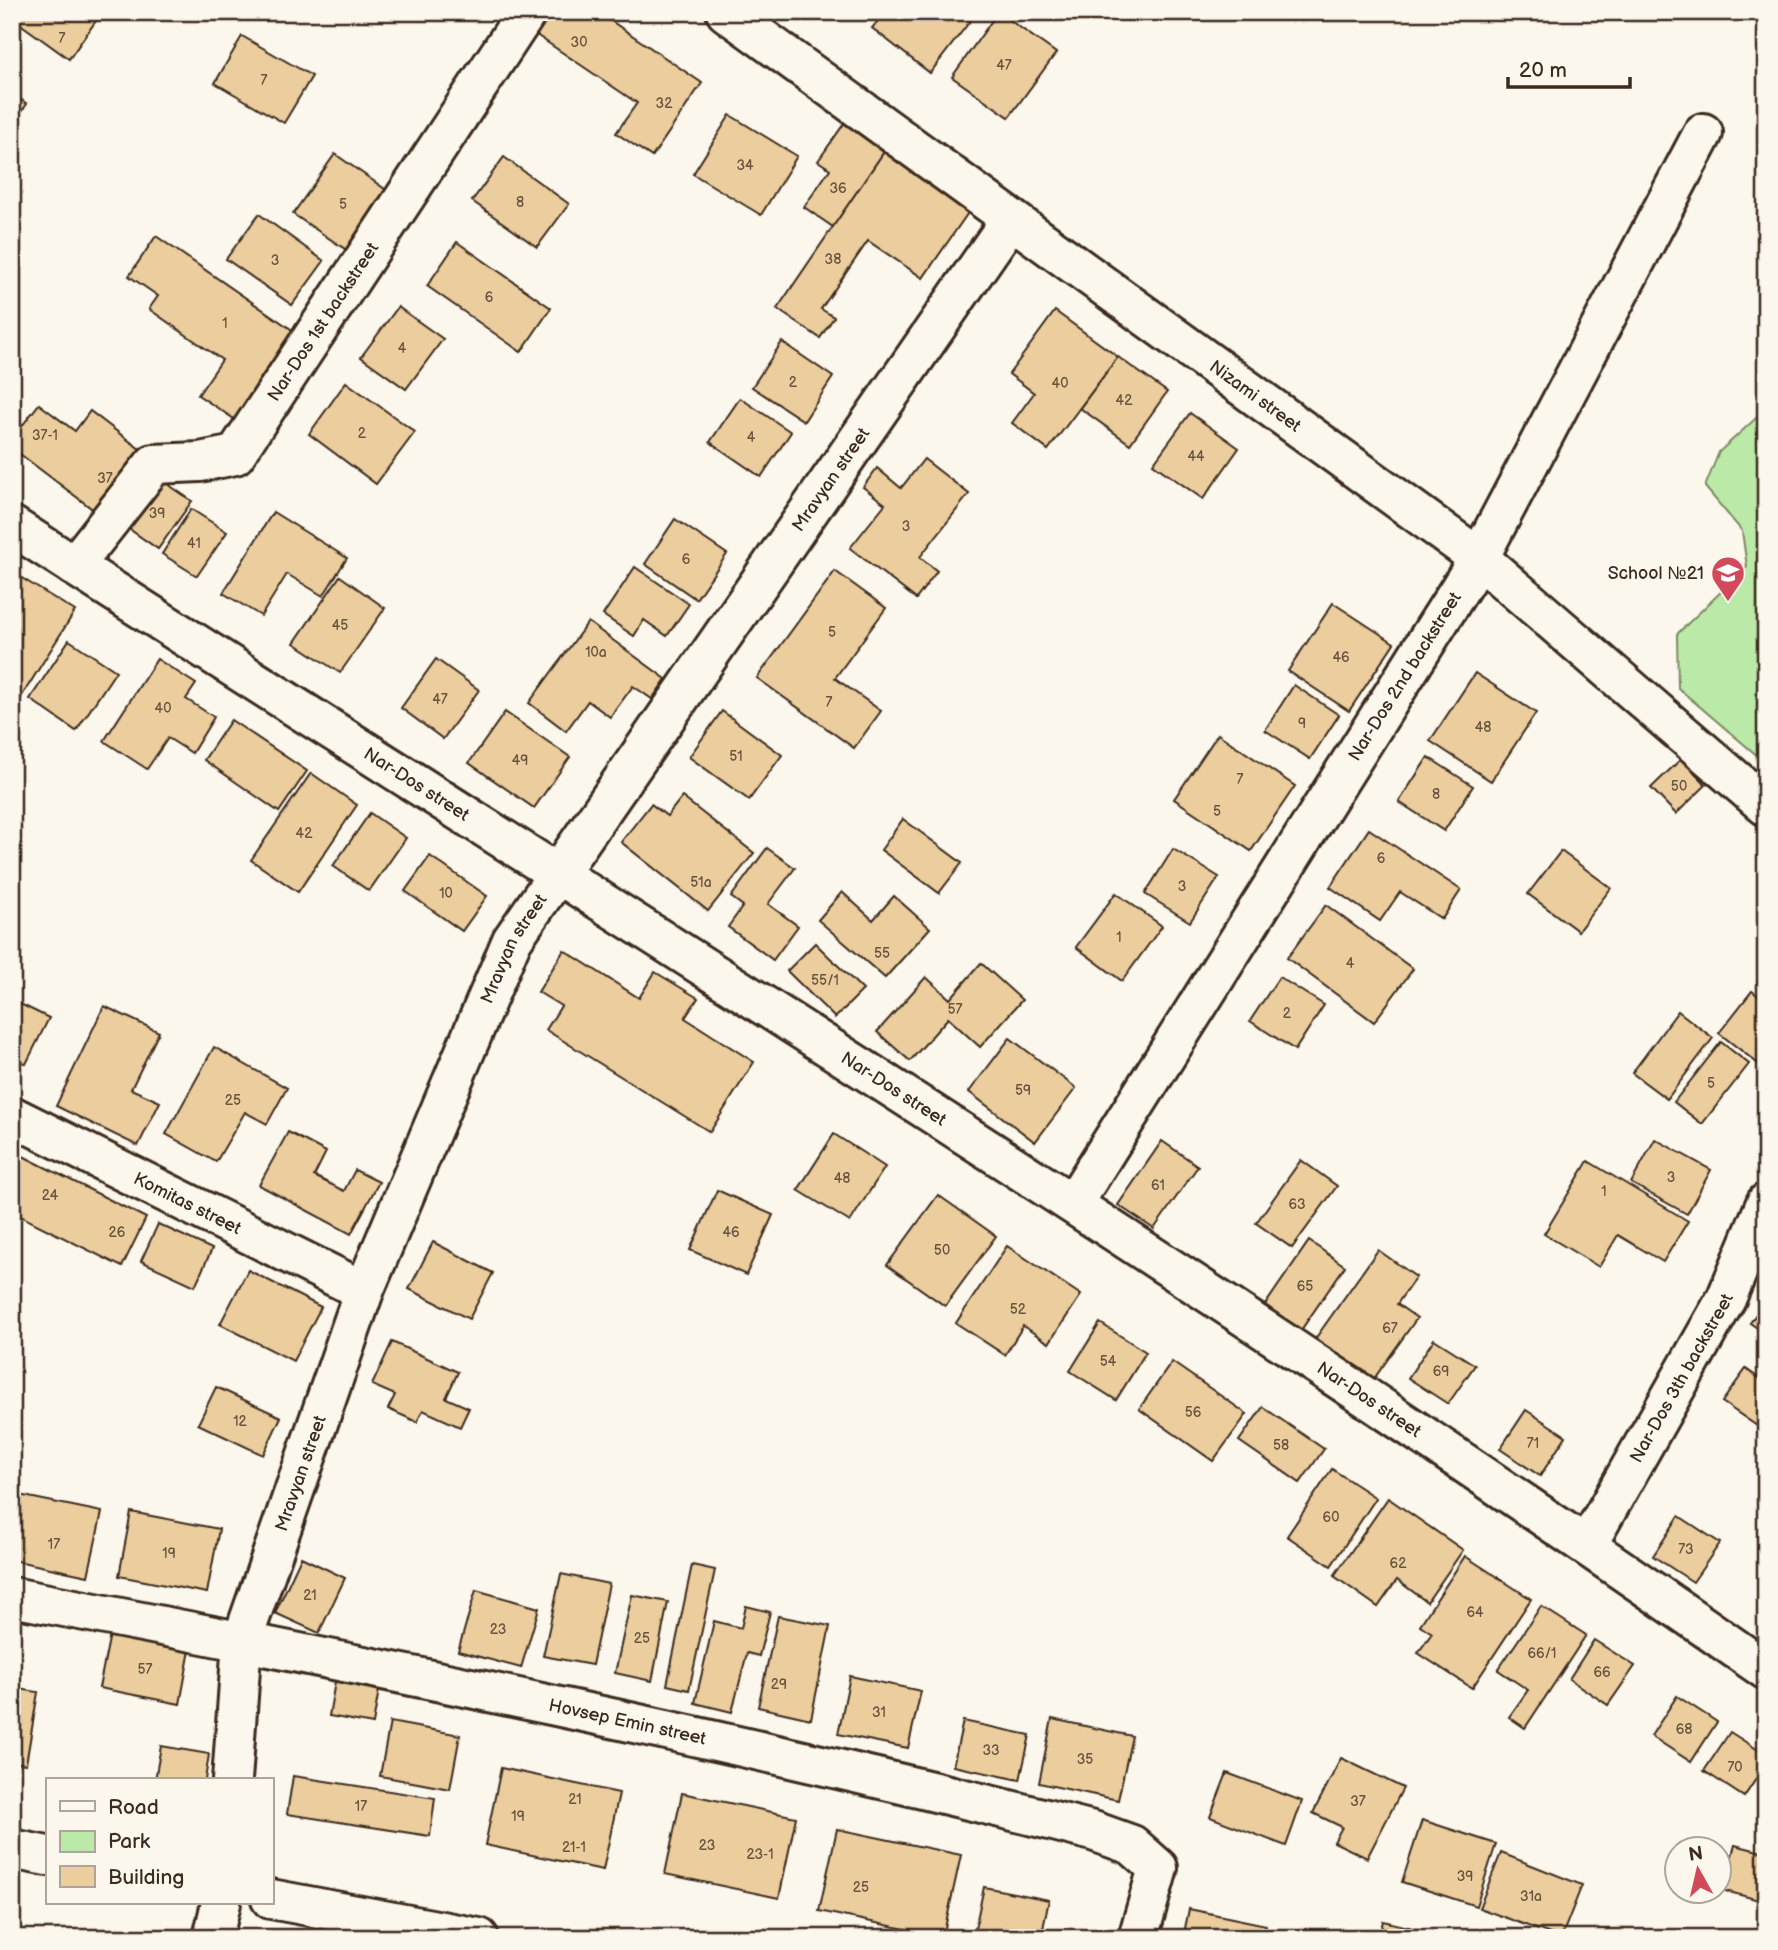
<svg xmlns="http://www.w3.org/2000/svg" width="1778" height="1950" font-family="'Balsamiq Sans',sans-serif">
	<rect width="100%" height="100%" fill="#fbf7ec"/>
	<filter id="ink" filterUnits="userSpaceOnUse"><feTurbulence type="fractalNoise" baseFrequency=".0143" numOctaves="2"/><feDisplacementMap in="SourceGraphic" scale="14" xChannelSelector="R" yChannelSelector="G"/><feConvolveMatrix kernelMatrix="1 2 1 2 8 2 1 2 1" color-interpolation-filters="sRGB"/></filter>
	<g filter="url(#ink)">
		<polygon fill="#bbeaa8" stroke="#7b8a63" stroke-width="2" points="1766,409 1766,763 1678,688 1677,634 1747,567 1742,531 1705,487 1719,452"/>
		<g fill="#ebcd9e" stroke="#3b2a1e" stroke-width="2">
			<polygon points="12,12 97,12 100,15 69,59 12,18"/>
			<polygon points="545,12 598,12 702,83 652,157 616,133 637,103 532,32"/>
			<polygon points="885,12 977,12 930,73 872,28"/>
			<polygon points="998,12 1056,53 1009,117 952,77"/>
			<polygon points="242,36 312,76 284,123 215,83"/>
			<polygon points="12,93 27,104 12,125"/>
			<polygon points="730,115 797,156 761,215 693,174"/>
			<polygon points="848,118 888,146 833,227 804,207 830,169 818,161"/>
			<polygon points="888,146 974,204 923,278 868,241 821,309 834,317 820,338 777,309"/>
			<polygon points="335,154 392,194 351,253 293,214"/>
			<polygon points="504,157 569,204 537,247 472,201"/>
			<polygon points="259,214 324,261 292,305 226,259"/>
			<polygon points="156,236 301,336 240,423 198,395 222,360 149,309 158,296 129,276"/>
			<polygon points="457,242 551,308 521,352 427,286"/>
			<polygon points="398,307 443,339 406,389 361,357"/>
			<polygon points="1055,311 1118,357 1048,450 1012,423 1034,393 1009,374"/>
			<polygon points="782,342 833,377 804,421 752,387"/>
			<polygon points="1118,357 1167,392 1130,444 1080,408"/>
			<polygon points="346,382 415,432 376,484 309,434"/>
			<polygon points="740,398 791,432 761,477 710,442"/>
			<polygon points="39,404 75,431 90,411 145,453 99,514 12,448 12,439"/>
			<polygon points="1190,413 1239,448 1203,499 1153,464"/>
			<polygon points="924,459 969,494 920,557 937,571 916,599 850,548 885,504 863,487 877,468 901,488"/>
			<polygon points="156,476 192,501 158,549 122,524"/>
			<polygon points="191,509 227,532 197,576 162,554"/>
			<polygon points="273,512 347,558 323,596 287,574 261,616 223,593"/>
			<polygon points="675,519 727,554 696,599 645,564"/>
			<polygon points="635,567 689,604 667,636 644,620 634,636 603,615"/>
			<polygon points="835,571 886,608 835,678 881,711 854,748 757,678"/>
			<polygon points="12,572 75,611 20,699 12,695 12,662 17,654 12,651"/>
			<polygon points="340,576 385,608 340,673 294,643"/>
			<polygon points="1333,603 1394,643 1349,711 1288,671"/>
			<polygon points="588,622 666,679 652,699 633,686 610,717 588,701 566,731 529,703"/>
			<polygon points="69,640 116,671 76,731 30,699"/>
			<polygon points="157,659 196,684 186,699 214,717 192,753 168,738 147,769 104,741"/>
			<polygon points="436,659 479,690 443,739 401,708"/>
			<polygon points="1475,673 1536,713 1491,781 1430,741"/>
			<polygon points="1294,685 1339,715 1310,759 1265,730"/>
			<polygon points="722,711 782,755 749,800 689,757"/>
			<polygon points="505,712 570,757 534,808 469,763"/>
			<polygon points="231,720 307,771 279,812 204,760"/>
			<polygon points="1218,734 1295,786 1251,851 1174,799"/>
			<polygon points="1428,757 1473,786 1444,831 1399,802"/>
			<polygon points="1681,759 1706,785 1676,814 1651,788"/>
			<polygon points="311,773 357,805 298,892 251,860"/>
			<polygon points="682,797 754,853 708,911 621,842 651,804 667,816"/>
			<polygon points="370,813 406,838 369,891 333,866"/>
			<polygon points="903,819 962,863 939,893 881,850"/>
			<polygon points="1369,829 1461,890 1442,919 1400,892 1380,921 1330,887"/>
			<polygon points="767,848 795,868 768,904 798,926 773,960 728,927 743,906 731,897"/>
			<polygon points="1173,849 1219,877 1190,922 1145,894"/>
			<polygon points="1561,851 1611,888 1578,931 1528,894"/>
			<polygon points="430,856 487,896 462,931 405,891"/>
			<polygon points="842,892 873,920 894,896 930,928 885,978 818,920"/>
			<polygon points="1116,893 1162,926 1122,981 1076,947"/>
			<polygon points="1326,905 1413,969 1374,1022 1287,958"/>
			<polygon points="815,943 863,990 835,1018 787,971"/>
			<polygon points="564,950 639,998 655,972 698,998 685,1018 754,1062 710,1132 546,1030 561,1006 538,992"/>
			<polygon points="981,963 1022,1000 980,1047 948,1018 910,1061 877,1032 926,977 950,999"/>
			<polygon points="1279,977 1324,1005 1295,1050 1250,1021"/>
			<polygon points="1752,991 1766,1002 1766,1060 1761,1066 1719,1033"/>
			<polygon points="12,1000 49,1018 26,1064 12,1057"/>
			<polygon points="104,1006 159,1032 131,1089 160,1102 138,1146 56,1106"/>
			<polygon points="1678,1011 1713,1038 1667,1099 1632,1073"/>
			<polygon points="1010,1038 1076,1088 1035,1142 969,1092"/>
			<polygon points="1721,1042 1749,1064 1702,1124 1674,1102"/>
			<polygon points="214,1047 287,1088 267,1124 245,1112 216,1162 166,1134"/>
			<polygon points="288,1132 326,1152 314,1176 344,1191 355,1170 379,1182 351,1234 259,1185"/>
			<polygon points="834,1134 885,1167 850,1222 798,1190"/>
			<polygon points="1655,1139 1711,1170 1687,1214 1631,1183"/>
			<polygon points="1162,1141 1198,1166 1154,1229 1118,1205"/>
			<polygon points="13,1151 146,1218 122,1267 12,1212"/>
			<polygon points="1301,1160 1337,1186 1292,1248 1256,1223"/>
			<polygon points="1588,1161 1688,1221 1663,1262 1618,1235 1599,1267 1544,1234"/>
			<polygon points="717,1190 773,1215 746,1275 690,1250"/>
			<polygon points="938,1195 996,1236 945,1306 887,1265"/>
			<polygon points="158,1224 212,1249 195,1286 141,1261"/>
			<polygon points="1309,1241 1345,1266 1301,1330 1265,1305"/>
			<polygon points="433,1242 493,1273 469,1319 409,1289"/>
			<polygon points="1007,1246 1081,1295 1049,1343 1023,1326 1005,1355 956,1323"/>
			<polygon points="1378,1250 1416,1277 1397,1304 1417,1318 1373,1380 1315,1339"/>
			<polygon points="248,1270 321,1307 293,1361 220,1324"/>
			<polygon points="1766,1300 1766,1334 1750,1323"/>
			<polygon points="1100,1323 1146,1352 1116,1400 1070,1371"/>
			<polygon points="1434,1339 1475,1365 1448,1404 1408,1378"/>
			<polygon points="392,1342 458,1372 446,1398 469,1408 460,1427 423,1410 417,1422 388,1409 395,1395 372,1385"/>
			<polygon points="1172,1362 1247,1414 1213,1461 1139,1409"/>
			<polygon points="1746,1369 1766,1383 1766,1432 1722,1402"/>
			<polygon points="216,1387 281,1417 263,1455 198,1424"/>
			<polygon points="1263,1407 1324,1449 1300,1483 1239,1441"/>
			<polygon points="1526,1410 1566,1436 1540,1476 1500,1449"/>
			<polygon points="1332,1469 1376,1498 1331,1566 1287,1536"/>
			<polygon points="19,1495 102,1512 88,1576 12,1560 12,1527"/>
			<polygon points="1388,1498 1463,1550 1427,1602 1397,1580 1378,1607 1334,1576"/>
			<polygon points="131,1512 219,1529 207,1593 119,1576"/>
			<polygon points="1679,1516 1720,1543 1693,1582 1653,1556"/>
			<polygon points="1465,1556 1531,1599 1472,1688 1418,1653 1432,1633 1420,1625"/>
			<polygon points="301,1557 345,1578 319,1633 275,1613"/>
			<polygon points="692,1565 715,1570 689,1690 667,1685"/>
			<polygon points="561,1574 609,1584 592,1665 543,1656"/>
			<polygon points="476,1590 539,1608 521,1668 458,1651"/>
			<polygon points="632,1595 668,1602 652,1681 615,1673"/>
			<polygon points="746,1606 770,1612 759,1656 747,1653 732,1712 695,1703 714,1621 741,1628"/>
			<polygon points="1541,1606 1586,1635 1525,1728 1509,1717 1528,1690 1498,1670"/>
			<polygon points="778,1616 830,1626 811,1719 758,1707"/>
			<polygon points="110,1634 190,1650 180,1704 99,1688"/>
			<polygon points="1594,1640 1635,1666 1608,1705 1569,1679"/>
			<polygon points="336,1676 380,1684 373,1724 329,1716"/>
			<polygon points="850,1676 921,1691 908,1748 838,1734"/>
			<polygon points="12,1688 38,1692 26,1764 12,1762"/>
			<polygon points="1677,1696 1717,1722 1691,1762 1651,1736"/>
			<polygon points="1052,1719 1132,1736 1118,1800 1039,1783"/>
			<polygon points="963,1721 1030,1735 1020,1780 953,1766"/>
			<polygon points="390,1722 460,1735 450,1789 380,1776"/>
			<polygon points="1730,1732 1766,1755 1766,1764 1744,1797 1704,1771"/>
			<polygon points="161,1746 209,1754 205,1780 155,1780"/>
			<polygon points="1341,1758 1403,1788 1367,1858 1334,1842 1342,1827 1313,1813"/>
			<polygon points="501,1768 619,1793 603,1870 485,1845"/>
			<polygon points="1227,1773 1302,1801 1286,1846 1210,1817"/>
			<polygon points="293,1776 435,1798 430,1836 287,1814"/>
			<polygon points="682,1793 796,1817 779,1898 665,1874"/>
			<polygon points="1422,1820 1496,1844 1476,1906 1402,1882"/>
			<polygon points="837,1829 961,1855 943,1937 819,1911"/>
			<polygon points="1735,1845 1766,1853 1766,1902 1722,1890"/>
			<polygon points="1501,1853 1582,1885 1561,1938 1479,1908"/>
			<polygon points="984,1887 1049,1900 1041,1938 973,1938"/>
			<polygon points="1189,1909 1266,1925 1264,1938 1183,1938"/>
			<polygon points="1383,1921 1451,1937 1451,1938 1379,1938"/>
		</g>
		<g fill="none" stroke-linecap="round" stroke-linejoin="round">
			<g stroke="#3b2a1e" stroke-width="44">
				<g id="minor">
					<path id="s1" d="M726 12 1479 558 1766 806"/>
					<path id="s2" d="M12 526C600 903 1194 1270 1766 1670"/>
					<path id="s3" d="M74 566 154 464 200 462 235 455 527 12"/>
					<path id="s4" d="M12 1116 364 1291"/>
					<path id="s5" d="M1074 1202 1479 558 1703 133"/>
					<path id="s6" d="M1587 1545 1726 1299 1766 1203"/>
					<path id="s7" d="M12 1597C374 1666 736 1740 1093 1831L1132 1845 1158 1868 1138 1938"/>
					<path id="s8" d="M232 1780 242 1641 364 1291 512 940 1011 219"/>
					<polyline points="12,1849 47,1856"/>
					<polyline points="271,1899 479,1938"/>
					<polyline points="213,1938 221,1903"/>
				</g>
			</g>
			<use href="#minor" stroke="#fbf7ec" stroke-width="38"/>
		</g>
	</g>
	<defs>
		<g id="school-pin" transform="scale(1.75)"><path d="M0 17L-7.5 6A9.5 9.5 0 1 1 7.5 6Z" fill="#d1495b" stroke="#fbf7ec"/><path d="M0-5L7-2L0 1L-7-2ZM-4 1L0 2.5L4 1V4Q0 6-4 4Z" fill="#fff"/></g>
	</defs>
	<g fill-rule="evenodd">
		<use href="#school-pin" x="1728" y="573"/>
	</g>
	<g text-anchor="middle" stroke-width="5" stroke-linejoin="round" paint-order="stroke">
		<g font-size="14" fill="#67533e">
			<text x="62" y="43">7</text>
			<text x="579" y="47">30</text>
			<text x="1004" y="70">47</text>
			<text x="264" y="85">7</text>
			<text x="664" y="108">32</text>
			<text x="745" y="170">34</text>
			<text x="838" y="193">36</text>
			<text x="520" y="207">8</text>
			<text x="343" y="209">5</text>
			<text x="833" y="264">38</text>
			<text x="275" y="265">3</text>
			<text x="489" y="302">6</text>
			<text x="225" y="328">1</text>
			<text x="402" y="353">4</text>
			<text x="793" y="387">2</text>
			<text x="1060" y="388">40</text>
			<text x="1124" y="405">42</text>
			<text x="362" y="438">2</text>
			<text x="45" y="440">37-1</text>
			<text x="751" y="442">4</text>
			<text x="1196" y="461">44</text>
			<text x="105" y="483">37</text>
			<text x="157" y="518">39</text>
			<text x="906" y="531">3</text>
			<text x="194" y="548">41</text>
			<text x="686" y="564">6</text>
			<text x="340" y="630">45</text>
			<text x="832" y="637">5</text>
			<text x="596" y="657">10a</text>
			<text x="1341" y="662">46</text>
			<text x="440" y="704">47</text>
			<text x="829" y="707">7</text>
			<text x="163" y="713">40</text>
			<text x="1302" y="728">9</text>
			<text x="1483" y="732">48</text>
			<text x="736" y="761">51</text>
			<text x="520" y="765">49</text>
			<text x="1240" y="784">7</text>
			<text x="1679" y="791">50</text>
			<text x="1436" y="799">8</text>
			<text x="1217" y="816">5</text>
			<text x="304" y="838">42</text>
			<text x="1381" y="863">6</text>
			<text x="701" y="887">51a</text>
			<text x="1182" y="891">3</text>
			<text x="446" y="898">10</text>
			<text x="1119" y="942">1</text>
			<text x="882" y="958">55</text>
			<text x="1350" y="968">4</text>
			<text x="825" y="985">55/1</text>
			<text x="955" y="1014">57</text>
			<text x="1287" y="1018">2</text>
			<text x="1711" y="1088">5</text>
			<text x="1023" y="1095">59</text>
			<text x="233" y="1105">25</text>
			<text x="1671" y="1182">3</text>
			<text x="842" y="1183">48</text>
			<text x="1158" y="1190">61</text>
			<text x="1604" y="1196">1</text>
			<text x="50" y="1200">24</text>
			<text x="1297" y="1209">63</text>
			<text x="117" y="1237">26</text>
			<text x="731" y="1237">46</text>
			<text x="942" y="1255">50</text>
			<text x="1305" y="1291">65</text>
			<text x="1018" y="1314">52</text>
			<text x="1390" y="1333">67</text>
			<text x="1108" y="1366">54</text>
			<text x="1441" y="1376">69</text>
			<text x="1193" y="1417">56</text>
			<text x="240" y="1426">12</text>
			<text x="1533" y="1448">71</text>
			<text x="1281" y="1450">58</text>
			<text x="1331" y="1522">60</text>
			<text x="54" y="1549">17</text>
			<text x="1686" y="1554">73</text>
			<text x="169" y="1558">19</text>
			<text x="1398" y="1568">62</text>
			<text x="310" y="1600">21</text>
			<text x="1475" y="1617">64</text>
			<text x="498" y="1634">23</text>
			<text x="642" y="1643">25</text>
			<text x="1542" y="1658">66/1</text>
			<text x="145" y="1674">57</text>
			<text x="1602" y="1677">66</text>
			<text x="779" y="1689">29</text>
			<text x="879" y="1717">31</text>
			<text x="1684" y="1734">68</text>
			<text x="991" y="1755">33</text>
			<text x="1085" y="1764">35</text>
			<text x="1735" y="1772">70</text>
			<text x="575" y="1804">21</text>
			<text x="1358" y="1806">37</text>
			<text x="361" y="1811">17</text>
			<text x="518" y="1821">19</text>
			<text x="707" y="1850">23</text>
			<text x="574" y="1852">21-1</text>
			<text x="760" y="1859">23-1</text>
			<text x="1465" y="1881">39</text>
			<text x="861" y="1892">25</text>
			<text x="1531" y="1901">31a</text>
		</g>
		<g font-size="18" fill="#3b2a1e" stroke="#fbf7ec">
			<text dy="6" stroke="none"><textPath href="#s3" startOffset="371">Nar-Dos 1st backstreet</textPath></text>
			<text dy="6" stroke="none"><textPath href="#s1" startOffset="654">Nizami street</textPath></text>
			<text dy="6" stroke="none"><textPath href="#s8" startOffset="1451">Mravyan street</textPath></text>
			<text dy="6" stroke="none"><textPath href="#s5" startOffset="621">Nar-Dos 2nd backstreet</textPath></text>
			<text dy="6" stroke="none"><textPath href="#s2" startOffset="480">Nar-Dos street</textPath></text>
			<text dy="6" stroke="none"><textPath href="#s8" startOffset="884">Mravyan street</textPath></text>
			<text dy="6" stroke="none"><textPath href="#s2" startOffset="1046">Nar-Dos street</textPath></text>
			<text dy="6" stroke="none"><textPath href="#s4" startOffset="196">Komitas street</textPath></text>
			<text dy="6" stroke="none"><textPath href="#s6" startOffset="192">Nar-Dos 3th backstreet</textPath></text>
			<text dy="6" stroke="none"><textPath href="#s2" startOffset="1614">Nar-Dos street</textPath></text>
			<text dy="6" stroke="none"><textPath href="#s8" startOffset="317">Mravyan street</textPath></text>
			<text dy="6" stroke="none"><textPath href="#s7" startOffset="628">Hovsep Emin street</textPath></text>
		</g>
		<g font-size="18" fill="#3b2a1e" stroke="#fbf7ec" text-anchor="end">
			<text x="1704" y="579">School №21</text>
		</g>
	</g>
	<rect width="1778" height="1950" fill="none" stroke="#fbf7ec" stroke-width="42"/>
	<rect x="21" y="21" width="1736" height="1908" fill="none" stroke="#3b2a1e" stroke-width="2.5" filter="url(#ink)"/>
	<rect x="46" y="1778" width="228" height="126" fill="#fbf7ec" stroke="#aea59a" stroke-width="2"/>
	<rect x="60" y="1801" width="35" height="10" fill="#fbf7ec" stroke="#aea59a" stroke-width="2"/>
	<text x="108" y="1814" font-size="21" fill="#3b2a1e">Road</text>
	<rect x="60" y="1831" width="35" height="21" fill="#bbeaa8" stroke="#aea59a" stroke-width="2"/>
	<text x="108" y="1848" font-size="21" fill="#3b2a1e">Park</text>
	<rect x="60" y="1866" width="35" height="21" fill="#ebcd9e" stroke="#aea59a" stroke-width="2"/>
	<text x="108" y="1884" font-size="21" fill="#3b2a1e">Building</text>
	<g transform="translate(1698 1870) rotate(352)"><circle r="33" fill="#fbf7ec" stroke="#aea59a" stroke-width="2"/>
	<path d="M0-5L12 26L0 18L-12 26Z" fill="#d1495b"/>
	<text y="-10" font-size="19" font-weight="bold" text-anchor="middle" fill="#3b2a1e">N</text>
	</g>
	<path d="M1508 77v10h122v-10" fill="none" stroke="#3b2a1e" stroke-width="3.5"/>
	<text x="1519" y="77" font-size="21" fill="#3b2a1e" stroke="#fbf7ec" stroke-width="5" paint-order="stroke">20 m</text>
</svg>
